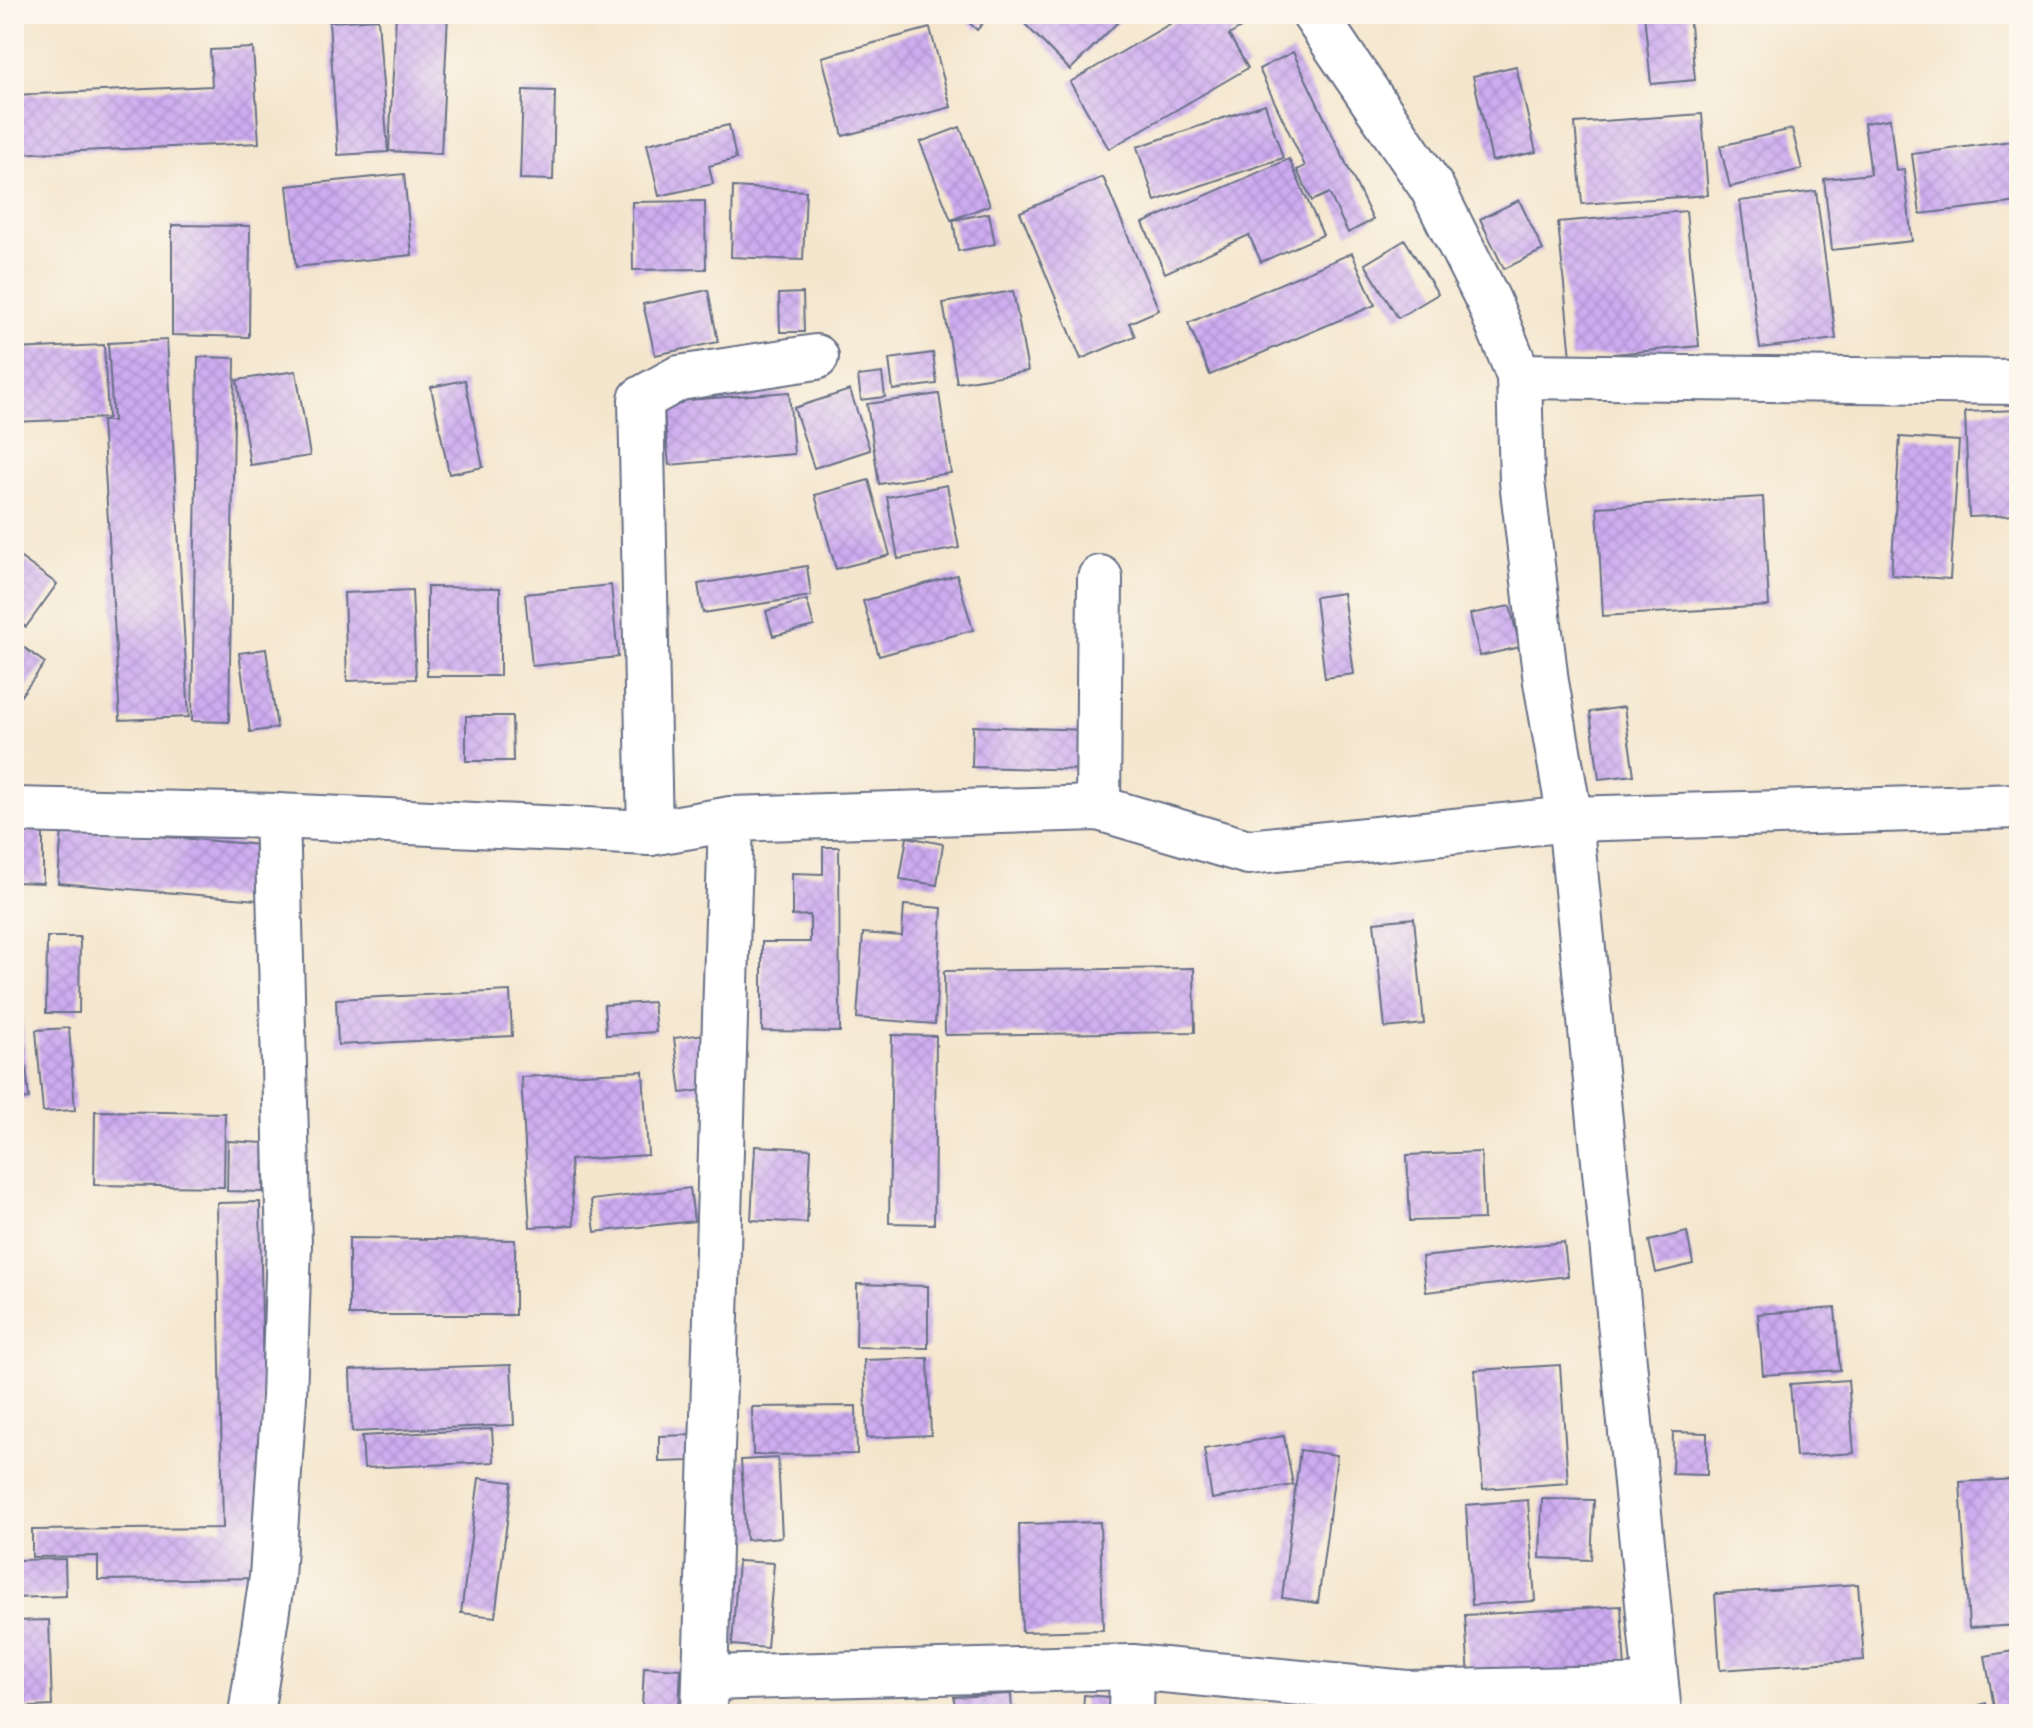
<svg xmlns="http://www.w3.org/2000/svg" width="2033" height="1728" font-family="'Patrick Hand',sans-serif">
	<defs>
		<pattern id="building-cross-hatch" width="8" height="8" patternUnits="userSpaceOnUse" patternTransform="scale(2)"><rect width="8" height="8" fill="#cdabf0"/><path d="M0 0l8 8M0 8l8-8" fill="none" stroke="#af93d0"/></pattern>
	</defs>
	<rect width="100%" height="100%" fill="#fbf7ec"/>
	<filter id="ink" filterUnits="userSpaceOnUse"><feTurbulence type="fractalNoise" baseFrequency=".0125" numOctaves="2"/><feDisplacementMap in="SourceGraphic" scale="16" xChannelSelector="R" yChannelSelector="G"/><feConvolveMatrix kernelMatrix="1 2 1 2 8 2 1 2 1" color-interpolation-filters="sRGB"/></filter>
	<filter id="wash" filterUnits="userSpaceOnUse"><feTurbulence type="fractalNoise" baseFrequency=".006" numOctaves="4" result="noise"/><feDisplacementMap in="SourceGraphic" scale="32" xChannelSelector="R" yChannelSelector="G"/><feGaussianBlur stdDeviation="1.8" result="paint"/><feColorMatrix in="noise" values="0 0 0 0 0 0 0 0 0 0 0 0 0 0 0 0 0 1.4 0 .05"/><feComposite in="paint" operator="in"/></filter>
	<g filter="url(#wash)">
		<rect width="100%" height="100%" fill="#f4e6cd"/>
		<g id="blocks">
			<g fill="url(#building-cross-hatch)">
				<polygon points="396,14 448,14 441,154 389,151"/>
				<polygon points="960,14 991,14 977,30"/>
				<polygon points="1026,14 1126,14 1070,70 1020,19"/>
				<polygon points="1187,14 1246,14 1251,22 1229,35 1248,68 1109,149 1070,82"/>
				<polygon points="1644,14 1689,14 1695,80 1651,84"/>
				<polygon points="378,19 388,152 338,155 329,22"/>
				<polygon points="930,28 951,107 843,136 822,57"/>
				<polygon points="253,48 259,143 14,154 14,95 212,86 210,50"/>
				<polygon points="1293,52 1373,220 1348,233 1329,193 1312,201 1297,170 1305,166 1259,69"/>
				<polygon points="1516,66 1536,152 1492,161 1473,76"/>
				<polygon points="523,90 555,91 553,180 520,179"/>
				<polygon points="1265,104 1283,158 1155,201 1137,147"/>
				<polygon points="1702,114 1708,195 1582,204 1575,123"/>
				<polygon points="1890,119 1896,171 1904,170 1912,241 1832,250 1824,179 1871,174 1864,123"/>
				<polygon points="729,125 736,159 709,166 713,184 659,196 647,144"/>
				<polygon points="960,127 990,205 951,220 920,142"/>
				<polygon points="1792,129 1802,169 1730,187 1720,146"/>
				<polygon points="2019,140 2019,202 1920,214 1912,154"/>
				<polygon points="1289,159 1323,235 1261,262 1249,235 1165,273 1143,223"/>
				<polygon points="404,174 412,255 296,267 287,186"/>
				<polygon points="1103,177 1159,310 1129,323 1135,336 1081,359 1020,212"/>
				<polygon points="733,187 806,191 803,260 731,257"/>
				<polygon points="1816,191 1836,339 1760,348 1740,201"/>
				<polygon points="1519,200 1543,250 1504,269 1480,219"/>
				<polygon points="705,201 706,269 633,270 632,202"/>
				<polygon points="1686,211 1699,346 1571,358 1558,222"/>
				<polygon points="989,213 995,244 958,251 953,220"/>
				<polygon points="172,225 250,226 249,337 172,335"/>
				<polygon points="1405,240 1438,294 1398,318 1365,264"/>
				<polygon points="1352,253 1375,305 1210,375 1188,323"/>
				<polygon points="708,290 718,342 655,355 643,304"/>
				<polygon points="1013,291 1028,371 957,383 943,303"/>
				<polygon points="803,293 804,332 780,332 779,294"/>
				<polygon points="167,340 189,717 120,720 102,421 113,421 108,343"/>
				<polygon points="104,345 108,418 14,422 14,349"/>
				<polygon points="933,353 937,384 893,390 889,359"/>
				<polygon points="198,357 235,358 229,722 192,721"/>
				<polygon points="296,371 310,456 250,465 237,380"/>
				<polygon points="882,373 885,397 861,400 858,376"/>
				<polygon points="465,380 483,467 449,474 431,387"/>
				<polygon points="850,390 870,450 814,468 794,408"/>
				<polygon points="789,392 794,454 669,465 663,402"/>
				<polygon points="939,394 951,473 879,484 867,404"/>
				<polygon points="2019,410 2019,515 1969,517 1965,412"/>
				<polygon points="1900,437 1959,441 1950,579 1891,575"/>
				<polygon points="869,480 890,555 836,569 815,495"/>
				<polygon points="947,485 959,548 898,559 887,497"/>
				<polygon points="1763,497 1769,606 1603,616 1597,507"/>
				<polygon points="14,553 57,584 26,627 14,619"/>
				<polygon points="807,566 811,596 703,613 698,584"/>
				<polygon points="957,575 973,630 879,656 863,601"/>
				<polygon points="611,585 618,657 532,666 525,594"/>
				<polygon points="427,587 500,588 500,676 427,676"/>
				<polygon points="412,590 416,679 347,681 344,593"/>
				<polygon points="1343,593 1354,674 1325,678 1315,597"/>
				<polygon points="807,600 814,626 773,636 766,611"/>
				<polygon points="1510,606 1520,647 1480,656 1470,614"/>
				<polygon points="14,640 45,663 14,705"/>
				<polygon points="266,649 277,728 250,732 239,653"/>
				<polygon points="1624,707 1634,775 1599,779 1590,712"/>
				<polygon points="466,716 512,716 513,761 466,761"/>
				<polygon points="973,726 1088,730 1087,770 972,767"/>
				<polygon points="62,828 261,845 257,900 58,883"/>
				<polygon points="14,830 43,830 43,883 14,882"/>
				<polygon points="907,837 943,844 937,885 900,879"/>
				<polygon points="823,847 839,847 840,1032 762,1031 762,942 810,942 810,915 792,916 792,873 823,874"/>
				<polygon points="904,905 942,908 935,1024 857,1018 863,933 902,936"/>
				<polygon points="1414,918 1424,1024 1385,1028 1374,922"/>
				<polygon points="47,937 80,937 79,1013 46,1013"/>
				<polygon points="1194,968 1195,1032 945,1035 944,971"/>
				<polygon points="510,991 512,1036 338,1045 336,999"/>
				<polygon points="653,1002 656,1032 606,1035 604,1005"/>
				<polygon points="22,1019 29,1099 14,1100 14,1020"/>
				<polygon points="69,1028 75,1110 43,1112 36,1030"/>
				<polygon points="704,1034 712,1089 681,1093 674,1038"/>
				<polygon points="892,1035 936,1036 934,1224 889,1223"/>
				<polygon points="643,1071 648,1155 570,1160 574,1225 530,1227 521,1077"/>
				<polygon points="95,1111 225,1113 224,1187 94,1185"/>
				<polygon points="228,1141 264,1143 263,1192 227,1191"/>
				<polygon points="755,1146 811,1149 807,1223 751,1220"/>
				<polygon points="1481,1152 1484,1219 1410,1221 1407,1155"/>
				<polygon points="690,1188 694,1221 595,1232 591,1200"/>
				<polygon points="260,1202 266,1578 98,1580 98,1556 32,1557 32,1530 223,1528 217,1203"/>
				<polygon points="1687,1232 1693,1264 1656,1273 1649,1241"/>
				<polygon points="349,1238 515,1240 515,1315 349,1315"/>
				<polygon points="1564,1242 1568,1276 1426,1292 1422,1257"/>
				<polygon points="857,1284 928,1286 928,1348 856,1347"/>
				<polygon points="1835,1308 1840,1370 1763,1375 1758,1314"/>
				<polygon points="928,1358 931,1435 867,1438 864,1360"/>
				<polygon points="511,1365 514,1425 352,1432 350,1370"/>
				<polygon points="1560,1365 1568,1483 1483,1489 1475,1370"/>
				<polygon points="1848,1380 1854,1453 1796,1457 1790,1384"/>
				<polygon points="856,1406 857,1454 753,1455 752,1407"/>
				<polygon points="492,1429 494,1462 364,1468 362,1436"/>
				<polygon points="1673,1432 1707,1433 1707,1475 1672,1474"/>
				<polygon points="692,1435 692,1461 659,1462 659,1436"/>
				<polygon points="1284,1436 1293,1485 1212,1499 1204,1449"/>
				<polygon points="1300,1450 1337,1455 1318,1603 1282,1598"/>
				<polygon points="778,1458 782,1537 746,1540 741,1460"/>
				<polygon points="479,1478 512,1482 495,1617 461,1613"/>
				<polygon points="2019,1479 2019,1625 1969,1628 1960,1482"/>
				<polygon points="1542,1499 1594,1500 1591,1560 1540,1558"/>
				<polygon points="1528,1500 1535,1601 1472,1605 1466,1505"/>
				<polygon points="1100,1522 1103,1630 1022,1632 1019,1524"/>
				<polygon points="14,1524 17,1524 18,1560 65,1559 66,1596 14,1598"/>
				<polygon points="738,1561 774,1563 767,1648 732,1645"/>
				<polygon points="1858,1584 1864,1660 1720,1670 1715,1594"/>
				<polygon points="1621,1606 1625,1670 1469,1678 1465,1615"/>
				<polygon points="49,1620 52,1706 14,1708 14,1621"/>
				<polygon points="2019,1650 2019,1703 1994,1707 1985,1656"/>
				<polygon points="644,1667 681,1669 679,1709 642,1707"/>
				<polygon points="1011,1694 1012,1714 955,1714 954,1697"/>
				<polygon points="1084,1695 1122,1698 1121,1714 1083,1714"/>
				<polygon points="1986,1703 1989,1714 1954,1714 1954,1713"/>
			</g>
		</g>
	</g>
	<g filter="url(#ink)">
		<use href="#blocks" fill-opacity="0" stroke="#676f85" stroke-width="2"/>
		<g fill="none" stroke-linecap="round" stroke-linejoin="round">
			<g stroke="#676f85" stroke-width="48">
				<g id="minor">
					<polyline points="1519,376 2019,382"/>
					<polyline points="1098,808 1100,578"/>
					<polyline points="1570,819 2019,806"/>
					<polyline points="650,833 641,399 679,378 816,357"/>
					<polyline points="707,1678 1132,1667 1407,1693 1656,1687"/>
					<polyline points="251,1714 272,1577 284,1397 289,1244 277,816"/>
					<polyline points="704,1714 731,819"/>
					<polyline points="1131,1714 1132,1667"/>
				</g>
			</g>
			<g stroke="#676f85" stroke-width="48">
				<g id="tertiary">
					<polyline points="1314,14 1432,188 1488,300 1519,376 1522,481 1546,682 1570,819 1659,1714"/>
					<polyline points="14,810 277,816 650,833 731,819 1098,808 1248,852 1570,819"/>
				</g>
			</g>
			<use href="#minor" stroke="#fff" stroke-width="44"/>
			<use href="#tertiary" stroke="#fff" stroke-width="44"/>
		</g>
	</g>
	<rect width="2033" height="1728" fill="none" stroke="#fbf7ec" stroke-width="48"/>
</svg>
